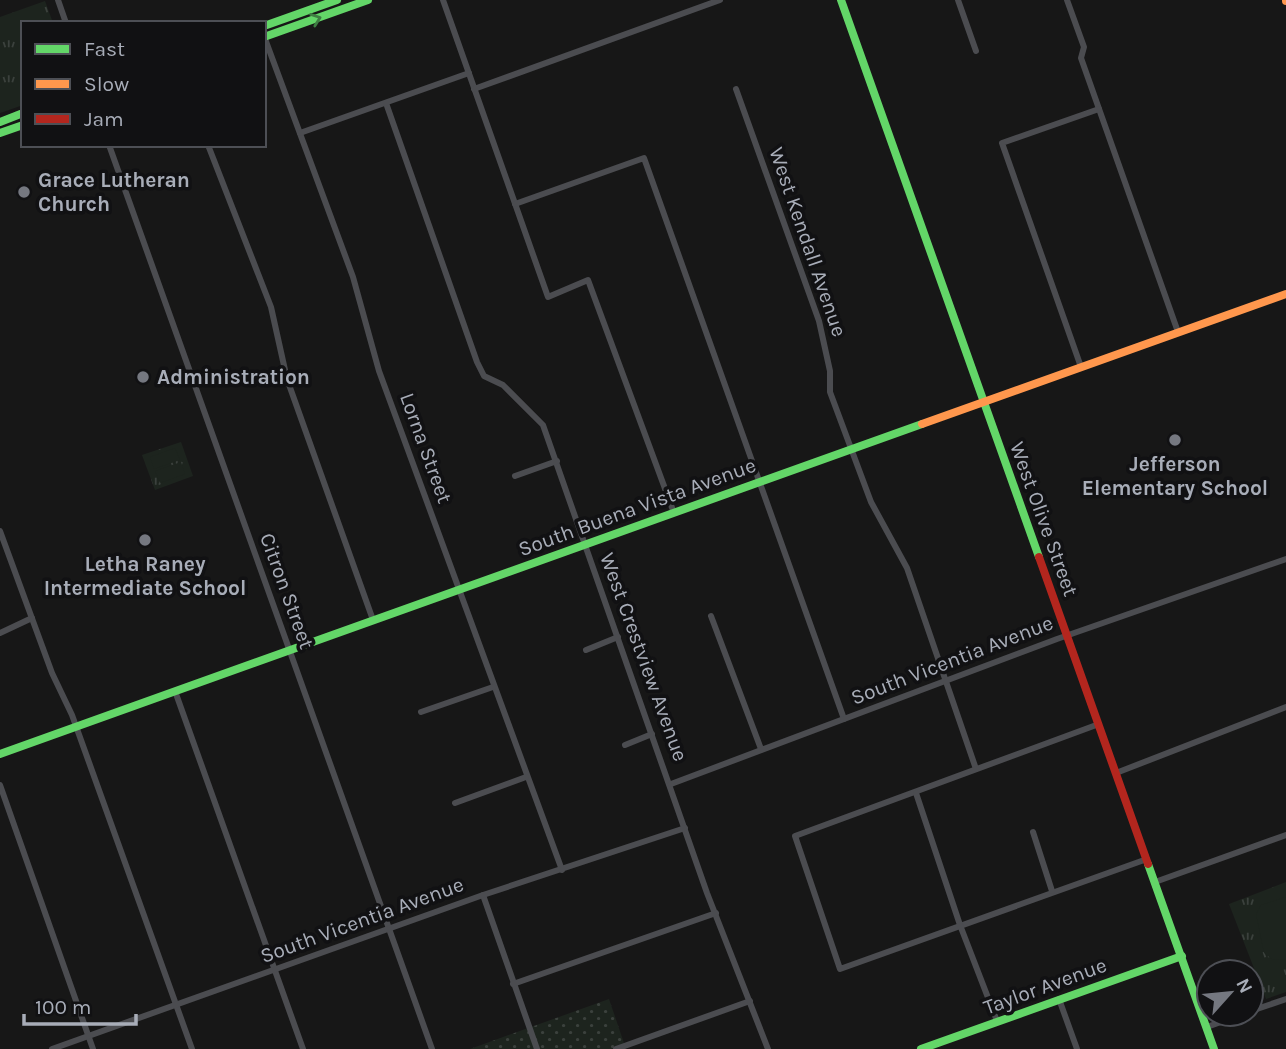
<svg xmlns="http://www.w3.org/2000/svg" width="1286" height="1049" font-family="Karla,sans-serif">
	<defs>
		<pattern id="grass-dots" width="8" height="8" patternUnits="userSpaceOnUse" patternTransform="scale(1.75)"><rect width="8" height="8" fill="#1d241e"/><path d="M2 2h.1M6 6h.1" fill="none" stroke="#3b413d" stroke-width="1.8" stroke-linecap="round"/></pattern>
		<pattern id="park-tufts" width="24" height="20" patternUnits="userSpaceOnUse" patternTransform="scale(1.75)"><rect width="24" height="20" fill="#1d241e"/><path d="M3 7l-1-3M5 7V3M7 7l1-3M15 17l-1-3M17 17v-4M19 17l1-3" fill="none" stroke="#3b413d"/></pattern>
	</defs>
	<rect width="100%" height="100%" fill="#171717"/>
	<polygon fill="url(#grass-dots)" points="609,999 626,1049 470,1049"/>
	<g fill="url(#park-tufts)">
		<polygon points="45,1 53,23 23,23 23,105 0,113 0,17"/>
		<polygon points="181,442 193,476 155,490 142,455"/>
		<polygon points="1286,882 1286,992 1266,999 1229,904"/>
	</g>
	<g fill="#1d241e">
		<polygon points="175,448 180,460 154,469 150,457"/>
		<polygon points="181,462 185,474 160,483 155,471"/>
		<polygon points="1286,897 1286,959 1273,960 1264,953 1256,914 1261,905"/>
	</g>
	<g fill="none" stroke-linecap="round" stroke-linejoin="round">
		<g stroke="#4b4c50" stroke-width="6">
			<polyline points="58,0 66,23"/>
			<polyline points="443,0 548,297 588,280 674,513"/>
			<polyline points="958,0 976,51"/>
			<polyline points="1067,0 1084,47 1081,58 1178,332"/>
			<polyline points="264,36 353,277 379,371 562,870"/>
			<polyline points="474,89 720,0"/>
			<polyline points="736,89 819,321 830,371 830,392 871,502 907,568 976,769"/>
			<polyline points="386,103 477,362 484,376 503,385 543,425 707,893 768,1049"/>
			<polyline points="300,133 469,73"/>
			<polyline points="109,145 432,1049"/>
			<polyline points="208,145 271,307 287,379 373,620"/>
			<polyline points="515,204 644,158 844,719"/>
			<polyline points="1081,367 1002,143 1099,109"/>
			<polyline points="515,476 557,461"/>
			<polyline points="0,531 52,673 72,715 192,1049"/>
			<polyline points="711,616 761,749"/>
			<polyline points="0,633 32,618"/>
			<polyline points="586,650 618,637"/>
			<polyline points="175,691 303,1049"/>
			<polyline points="421,712 493,687"/>
			<polyline points="1099,724 795,836 840,969 1147,859"/>
			<polyline points="625,745 652,734"/>
			<polyline points="1116,773 1286,707"/>
			<polyline points="671,784 1057,639 1286,559"/>
			<polyline points="0,785 93,1049"/>
			<polyline points="916,793 960,925 997,1021"/>
			<polyline points="455,803 526,777"/>
			<polyline points="1033,832 1052,891"/>
			<polyline points="1155,882 1286,835"/>
			<polyline points="483,895 537,1049"/>
			<polyline points="513,984 716,913"/>
			<polyline points="1059,999 1077,1049"/>
			<polyline points="1251,1011 1286,999"/>
			<polyline points="1207,1027 1243,1014"/>
			<polyline points="52,1049 483,895 685,828"/>
			<polyline points="616,1049 750,1001"/>
		</g>
		<g stroke="#63d668" stroke-width="8">
			<polyline points="841,0 1039,557"/>
			<polyline points="264,26 337,0"/>
			<polyline points="264,37 368,0"/>
			<polyline points="0,122 23,113"/>
			<polyline points="0,133 23,125"/>
			<polyline points="0,754 922,424"/>
			<polyline points="1148,864 1214,1049"/>
			<polyline points="921,1049 1182,956"/>
		</g>
		<g stroke="#ff974d" stroke-width="8">
			<polyline points="1286,0 1286,1"/>
			<polyline points="922,424 1286,294"/>
		</g>
		<polyline stroke="#b3261e" stroke-width="8" points="1039,557 1148,864"/>
	</g>
	<defs><path id="oneway-chevron" d="M-2-3.5L2.5 0L-2 3.5" fill="none" stroke-width="1.6" stroke-linecap="round" stroke-linejoin="round" transform="scale(1.75)"/></defs>
	<use stroke="#3e7d42" href="#oneway-chevron" transform="translate(316 19) rotate(-20)"/>
	<g fill="#757880" stroke="#111113" stroke-width="2.5">
		<circle cx="24" cy="192" r="7"/>
		<circle cx="143" cy="377" r="7"/>
		<circle cx="1175" cy="440" r="7"/>
		<circle cx="145" cy="540" r="7"/>
	</g>
	<g text-anchor="middle" stroke-width="7" stroke-linejoin="round" paint-order="stroke">
		<g font-size="21" font-weight="bold" fill="#a8adb8" stroke="#111113" text-anchor="start">
			<text x="38" y="187">Grace Lutheran<tspan x="38" dy="24">Church</tspan></text>
			<text x="157" y="384">Administration</text>
			<text x="1175" y="471" text-anchor="middle">Jefferson<tspan x="1175" dy="24">Elementary School</tspan></text>
			<text x="145" y="571" text-anchor="middle">Letha Raney<tspan x="145" dy="24">Intermediate School</tspan></text>
		</g>
		<g font-size="21" fill="#a8adb8" stroke="#111113">
			<text transform="translate(808 242) rotate(71)" y="7">West Kendall Avenue</text>
			<text transform="translate(426 448) rotate(70)" y="7">Lorna Street</text>
			<text transform="translate(637 507) rotate(-20)" y="7">South Buena Vista Avenue</text>
			<text transform="translate(1044 519) rotate(70)" y="7">West Olive Street</text>
			<text transform="translate(287 591) rotate(70)" y="7">Citron Street</text>
			<text transform="translate(644 657) rotate(70)" y="7">West Crestview Avenue</text>
			<text transform="translate(952 660) rotate(-21)" y="7">South Vicentia Avenue</text>
			<text transform="translate(362 920) rotate(-20)" y="7">South Vicentia Avenue</text>
			<text transform="translate(1045 986) rotate(-20)" y="7">Taylor Avenue</text>
		</g>
	</g>
	<rect x="21" y="21" width="245" height="126" fill="#111113" stroke="#4d4f55" stroke-width="2"/>
	<rect x="35" y="44" width="35" height="10" fill="#63d668" stroke="#4d4f55" stroke-width="2"/>
	<text x="84" y="56" font-size="21" fill="#a8adb8">Fast</text>
	<rect x="35" y="79" width="35" height="10" fill="#ff974d" stroke="#4d4f55" stroke-width="2"/>
	<text x="84" y="91" font-size="21" fill="#a8adb8">Slow</text>
	<rect x="35" y="114" width="35" height="10" fill="#b3261e" stroke="#4d4f55" stroke-width="2"/>
	<text x="84" y="126" font-size="21" fill="#a8adb8">Jam</text>
	<g transform="translate(1230 993) rotate(63)"><circle r="33" fill="#111113" stroke="#4d4f55" stroke-width="2"/>
	<path d="M0-5L12 26L0 18L-12 26Z" fill="#757880"/>
	<text y="-10" font-size="19" font-weight="bold" text-anchor="middle" fill="#a8adb8">N</text>
	</g>
	<path d="M24 1014v10h112v-10" fill="none" stroke="#a8adb8" stroke-width="3.5"/>
	<text x="35" y="1014" font-size="21" fill="#a8adb8" stroke="#111113" stroke-width="5" paint-order="stroke">100 m</text>
</svg>
